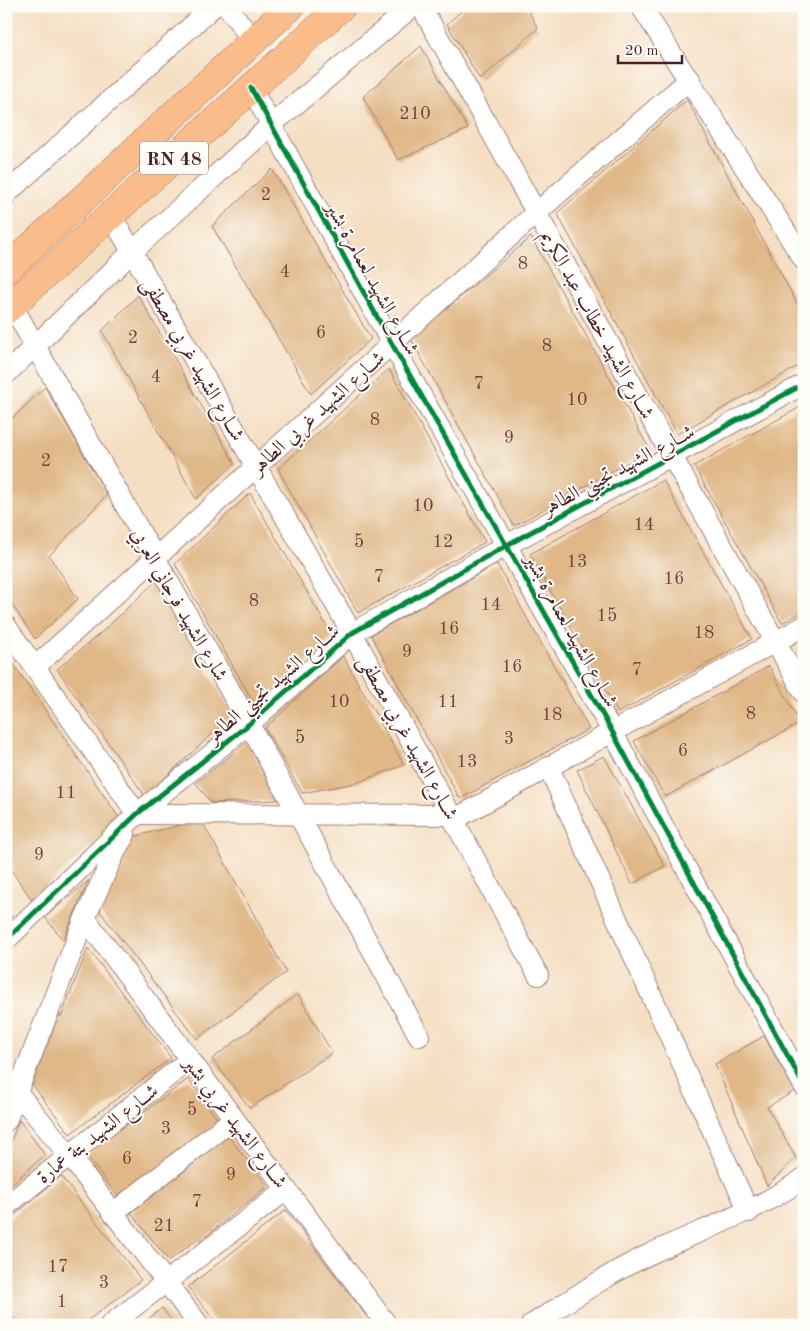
<svg xmlns="http://www.w3.org/2000/svg" width="810" height="1331" font-family="'Old Standard TT',Amiri,serif">
	<rect width="100%" height="100%" fill="#fdfcf7"/>
	<filter id="ink" filterUnits="userSpaceOnUse"><feTurbulence type="fractalNoise" baseFrequency=".02" numOctaves="2"/><feDisplacementMap in="SourceGraphic" scale="10" xChannelSelector="R" yChannelSelector="G"/><feConvolveMatrix kernelMatrix="1 2 1 2 8 2 1 2 1" color-interpolation-filters="sRGB"/></filter>
	<filter id="wash" filterUnits="userSpaceOnUse"><feTurbulence type="fractalNoise" baseFrequency=".0096" numOctaves="4" result="noise"/><feDisplacementMap in="SourceGraphic" scale="20" xChannelSelector="R" yChannelSelector="G"/><feGaussianBlur stdDeviation="1.12" result="paint"/><feColorMatrix in="noise" values="0 0 0 0 0 0 0 0 0 0 0 0 0 0 0 0 0 1.4 0 .05"/><feComposite in="paint" operator="in"/></filter>
	<g filter="url(#wash)">
		<rect width="100%" height="100%" fill="#f5dfc3"/>
		<g id="blocks">
			<g fill="#e0b887">
				<polygon points="467,6 526,6 538,28 480,80 447,24"/>
				<polygon points="421,46 468,129 398,160 363,97"/>
				<polygon points="687,100 804,316 804,363 677,434 557,213"/>
				<polygon points="272,169 371,339 311,394 212,226"/>
				<polygon points="531,237 650,450 514,526 411,339"/>
				<polygon points="138,295 235,464 196,499 102,331"/>
				<polygon points="389,369 485,542 358,613 278,469"/>
				<polygon points="45,387 107,495 49,556 78,599 35,639 6,596 6,424"/>
				<polygon points="804,405 804,611 782,623 694,466"/>
				<polygon points="663,480 752,639 618,713 530,554"/>
				<polygon points="250,493 333,637 256,707 175,564"/>
				<polygon points="497,564 589,729 460,799 371,635"/>
				<polygon points="156,581 233,715 145,796 57,669 103,631"/>
				<polygon points="6,653 120,819 32,900 6,863"/>
				<polygon points="343,656 404,765 356,783 302,793 265,728"/>
				<polygon points="769,666 800,723 665,797 634,741"/>
				<polygon points="247,742 278,800 211,803 196,783"/>
				<polygon points="604,756 665,866 632,884 577,770"/>
				<polygon points="201,820 286,972 197,1039 99,910 132,837"/>
				<polygon points="89,880 63,940 45,917"/>
				<polygon points="6,909 12,917 6,923"/>
				<polygon points="88,948 171,1058 70,1134 32,1084 59,1014 61,1017"/>
				<polygon points="298,994 332,1053 250,1108 212,1059"/>
				<polygon points="764,1036 795,1091 767,1107 796,1158 767,1186 715,1064"/>
				<polygon points="188,1079 219,1121 118,1197 86,1155"/>
				<polygon points="19,1120 45,1155 6,1189 6,1154"/>
				<polygon points="228,1136 268,1186 200,1241 198,1238 169,1261 131,1213"/>
				<polygon points="61,1176 141,1280 82,1325 19,1325 6,1308 6,1222"/>
				<polygon points="286,1210 325,1262 373,1325 218,1325 188,1287"/>
				<polygon points="162,1308 175,1325 141,1325"/>
			</g>
		</g>
	</g>
	<g filter="url(#ink)">
		<use href="#blocks" fill-opacity="0" stroke="#a07f77" stroke-width="1"/>
		<g fill="none" stroke-linecap="round" stroke-linejoin="round">
			<g stroke="#a07f77" stroke-width="22">
				<g id="street">
					<polyline points="227,6 253,41"/>
					<polyline points="421,6 804,693"/>
					<polyline points="641,6 804,260"/>
					<polyline points="251,88 392,344 613,733 804,1086"/>
					<polyline points="6,194 214,6"/>
					<polyline points="111,215 352,633 538,975"/>
					<polyline points="12,305 249,724 419,1036"/>
					<polyline points="6,374 133,251 271,125 413,6"/>
					<polyline points="6,626 137,814"/>
					<polyline points="35,667 536,213 690,79"/>
					<polyline points="549,768 749,1212"/>
					<polyline points="137,814 462,815 804,626"/>
					<polyline points="85,918 387,1325"/>
					<polyline points="6,940 137,814 249,724 352,633 507,545 804,384"/>
					<polyline points="6,1079 69,1155 199,1325"/>
					<polyline points="6,1121 85,918 116,850 125,834"/>
					<polyline points="6,1206 189,1060"/>
					<polyline points="113,1213 233,1119"/>
					<polyline points="110,1325 286,1190"/>
					<path d="M531 1325C569 1301 606 1275 646 1256 699 1230 755 1213 804 1178"/>
				</g>
			</g>
			<g stroke="#a07f77" stroke-width="29">
				<g id="highway">
					<polyline points="6,270 291,6"/>
					<polyline points="6,310 342,6"/>
				</g>
			</g>
			<use href="#street" stroke="#fff" stroke-width="20"/>
			<use href="#highway" stroke="#f9bc8a" stroke-width="28"/>
			<g stroke="#fdfcf7" stroke-width="8">
				<g id="cycleway">
					<polyline points="251,88 392,344 613,733 804,1086"/>
					<polyline points="6,940 137,814 249,724 352,633 507,545 804,384"/>
				</g>
			</g>
			<use href="#cycleway" stroke="#00873e" stroke-width="5"/>
		</g>
	</g>
	<g text-anchor="middle" stroke-width="4" stroke-linejoin="round" paint-order="stroke">
		<g font-size="18" fill="#704542">
			<text x="415" y="119">210</text>
			<text x="266" y="200">2</text>
			<text x="523" y="269">8</text>
			<text x="285" y="277">4</text>
			<text x="321" y="338">6</text>
			<text x="133" y="343">2</text>
			<text x="547" y="351">8</text>
			<text x="156" y="382">4</text>
			<text x="479" y="389">7</text>
			<text x="577" y="405">10</text>
			<text x="375" y="425">8</text>
			<text x="509" y="443">9</text>
			<text x="46" y="466">2</text>
			<text x="423" y="511">10</text>
			<text x="644" y="530">14</text>
			<text x="359" y="547">5</text>
			<text x="443" y="547">12</text>
			<text x="577" y="567">13</text>
			<text x="379" y="582">7</text>
			<text x="674" y="584">16</text>
			<text x="254" y="606">8</text>
			<text x="491" y="610">14</text>
			<text x="607" y="621">15</text>
			<text x="449" y="634">16</text>
			<text x="704" y="638">18</text>
			<text x="407" y="657">9</text>
			<text x="512" y="672">16</text>
			<text x="637" y="675">7</text>
			<text x="339" y="707">10</text>
			<text x="448" y="707">11</text>
			<text x="751" y="719">8</text>
			<text x="552" y="720">18</text>
			<text x="300" y="743">5</text>
			<text x="509" y="744">3</text>
			<text x="683" y="756">6</text>
			<text x="467" y="767">13</text>
			<text x="66" y="798">11</text>
			<text x="39" y="860">9</text>
			<text x="192" y="1115">5</text>
			<text x="166" y="1134">3</text>
			<text x="127" y="1164">6</text>
			<text x="231" y="1180">9</text>
			<text x="197" y="1207">7</text>
			<text x="164" y="1231">21</text>
			<text x="58" y="1272">17</text>
			<text x="104" y="1288">3</text>
			<text x="62" y="1307">1</text>
		</g>
		<rect fill="#fdfcf7" stroke="#806168" stroke-width="1" x="140" y="141.5" width="68" height="33" rx="4"/>
		<g font-size="19" font-weight="bold" fill="#4a1f2b">
			<text x="174" y="165">RN 48</text>
		</g>
		<g font-size="20" fill="#4a1f2b" stroke="#fdfcf7">
			<text transform="translate(373 278) rotate(61)" y="7">شــارع الشهيد لعمامرة بشير</text>
			<text transform="translate(598 324) rotate(61)" y="7">شــارع الشهيد خطاب عبد الكريم</text>
			<text transform="translate(194 359) rotate(60)" y="7">شــارع الشهيد غربي مصطفى</text>
			<text transform="translate(317 412) rotate(-42)" y="7">شــارع الشهيد غربي الطاهر</text>
			<text transform="translate(618 469) rotate(-28)" y="7">شــارع الشهيد تجيني الطاهر</text>
			<text transform="translate(180 604) rotate(60)" y="7">شارع الشهيد فرجاني العربي</text>
			<text transform="translate(572 630) rotate(61)" y="7">شــارع الشهيد لعمامرة بشير</text>
			<text transform="translate(272 683) rotate(-41)" y="7">شــارع الشهيد تجيني الطاهر</text>
			<text transform="translate(409 737) rotate(61)" y="7">شــارع الشهيد غربي مصطفى</text>
			<text transform="translate(236 1122) rotate(53)" y="7">شــارع الشهيد غربي بشير</text>
			<text transform="translate(97 1133) rotate(-38)" y="7">شــارع الشهيد بتة عمارة</text>
		</g>
	</g>
	<rect width="810" height="1331" fill="none" stroke="#fdfcf7" stroke-width="25"/>
	<path d="M618 55v8h64v-8" fill="none" stroke="#4a1f2b" stroke-width="2.5"/>
	<text x="625" y="55" font-size="15" fill="#4a1f2b" stroke="#fdfcf7" stroke-width="4" paint-order="stroke">20 m</text>
</svg>
